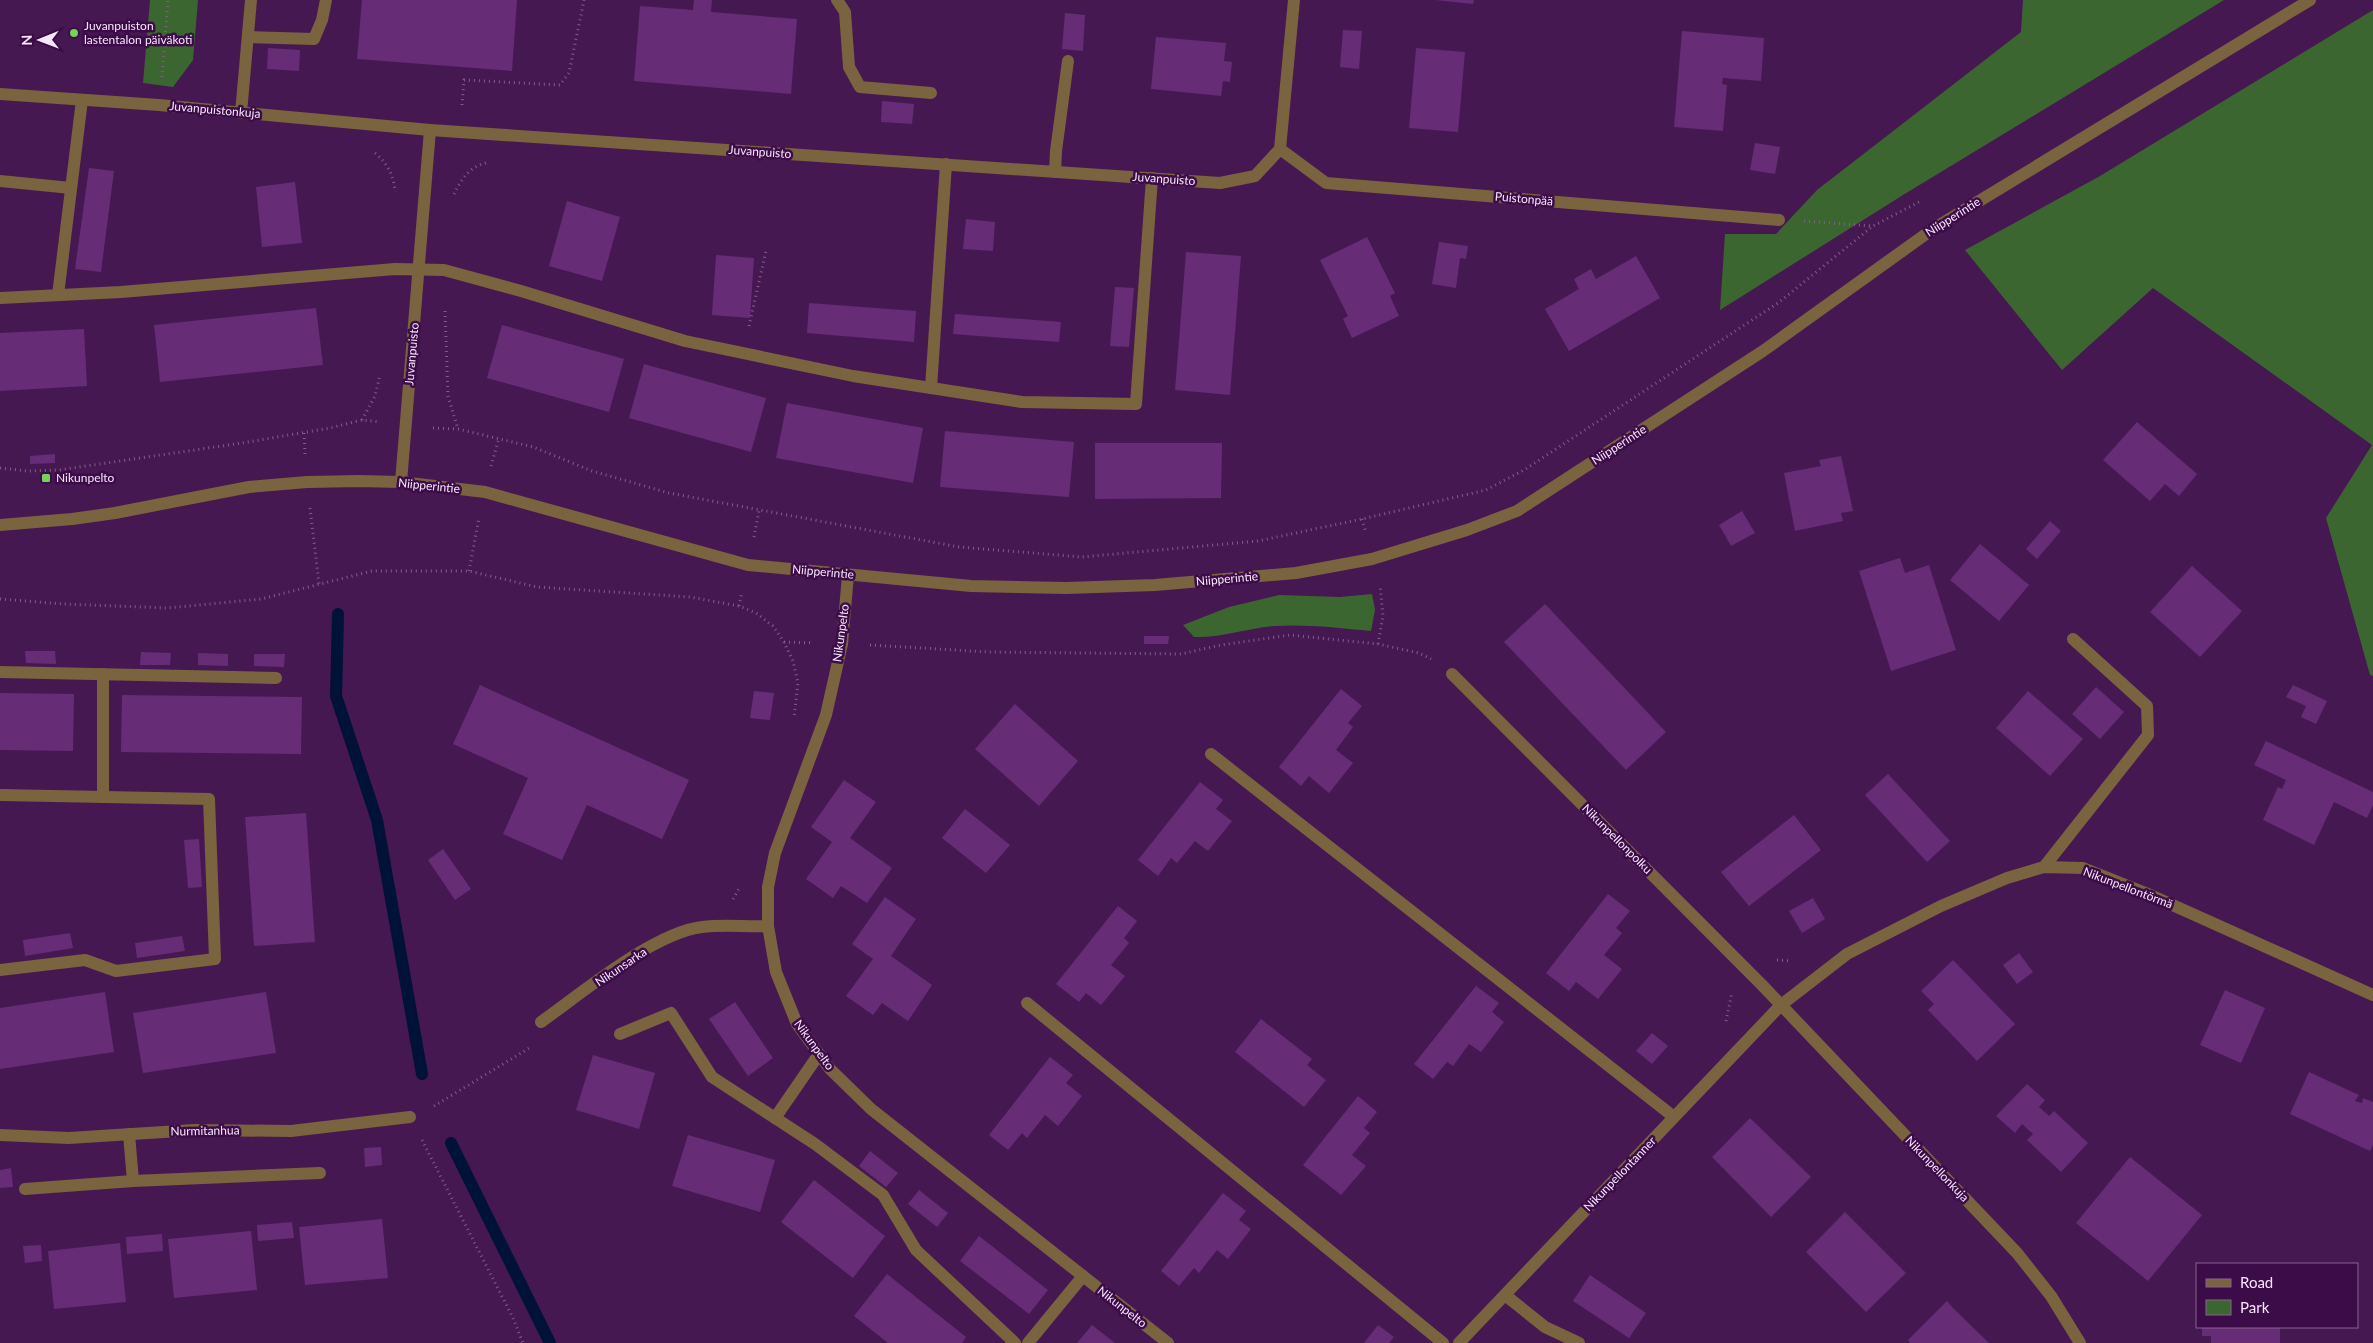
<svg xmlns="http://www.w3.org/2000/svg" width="2373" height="1343" font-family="Lato,sans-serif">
	<rect width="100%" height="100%" fill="#461852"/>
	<g fill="#3c662f">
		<polygon points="150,0 198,0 193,60 173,87 143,83"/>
		<polygon points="2023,0 2224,0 1903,195 1720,310 1725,234 1776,234 1817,190 2021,32"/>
		<polygon points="2373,10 2373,676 2370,675 2326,518 2372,445 2153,288 2062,370 1965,250 2100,176"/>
		<path d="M1372 594 1375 610 1371 631C1339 628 1307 624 1274 626 1247 628 1221 638 1194 637L1183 625 1229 607 1279 595 1340 597Z"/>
	</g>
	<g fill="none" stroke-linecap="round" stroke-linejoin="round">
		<g stroke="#001237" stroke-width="12">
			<polyline points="338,614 336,696 377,820 422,1074"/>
			<polyline points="451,1143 550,1343"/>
		</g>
	</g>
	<g fill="#662c76">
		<polygon points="362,0 517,0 512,71 357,59"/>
		<polygon points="694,0 712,0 711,12 797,19 791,94 634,81 640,6 693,10"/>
		<polygon points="1435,0 1474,0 1473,4"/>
		<polygon points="1065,13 1085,15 1083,51 1062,49"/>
		<polygon points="1343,30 1362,31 1359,69 1340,67"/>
		<polygon points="1682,31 1764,38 1761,81 1723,78 1722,84 1727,85 1723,131 1674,127"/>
		<polygon points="1156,37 1226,43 1224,61 1232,62 1230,82 1223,81 1221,96 1151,89"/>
		<polygon points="268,48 300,50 299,71 267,69"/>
		<polygon points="1416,48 1465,52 1458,132 1409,128"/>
		<polygon points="882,101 914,104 912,124 881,122"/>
		<polygon points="1755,143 1780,147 1775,174 1750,170"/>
		<polygon points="89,168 114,171 101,272 75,269"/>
		<polygon points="295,182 302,243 262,247 256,187"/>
		<polygon points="567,201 620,217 602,281 549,266"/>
		<polygon points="966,219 995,222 993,251 963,249"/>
		<polygon points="1367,237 1395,293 1390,296 1399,316 1352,338 1343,319 1348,316 1320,260"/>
		<polygon points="1439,242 1468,246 1466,259 1460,258 1456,288 1432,284"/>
		<polygon points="1186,252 1241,256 1230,395 1175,390"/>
		<polygon points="716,255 754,258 750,318 712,315"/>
		<polygon points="1636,256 1660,298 1569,351 1545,309 1579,289 1574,279 1591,269 1596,279"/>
		<polygon points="1115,287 1134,288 1129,347 1110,346"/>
		<polygon points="809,303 916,311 914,342 807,333"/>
		<polygon points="316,308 323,365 160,382 154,325"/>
		<polygon points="955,314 1061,322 1059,342 953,334"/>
		<polygon points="502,325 624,359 609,412 487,378"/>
		<polygon points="84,329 87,386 0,391 0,333"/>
		<polygon points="644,364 766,398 751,452 629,418"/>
		<polygon points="787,403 923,428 913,483 776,458"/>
		<polygon points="2137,422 2197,474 2179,496 2165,484 2150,501 2103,460"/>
		<polygon points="945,431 1074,442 1069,497 940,487"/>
		<polygon points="1095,443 1222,443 1221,498 1095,499"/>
		<polygon points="55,454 55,463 30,464 30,456"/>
		<polygon points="1841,456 1853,511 1841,513 1843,521 1795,531 1784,473 1821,466 1819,460"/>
		<polygon points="1742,511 1755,533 1731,546 1719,525"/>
		<polygon points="2050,521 2061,531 2037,559 2026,549"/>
		<polygon points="1980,544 2029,585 1999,621 1950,580"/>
		<polygon points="1900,558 1905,573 1929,565 1956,650 1891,671 1859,571"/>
		<polygon points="2192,566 2242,611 2200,657 2150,612"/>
		<polygon points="1545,604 1666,732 1626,770 1504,642"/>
		<polygon points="1144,636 1169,636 1168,644 1144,644"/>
		<polygon points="25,651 55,651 56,664 26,663"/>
		<polygon points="141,652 171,653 170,665 140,665"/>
		<polygon points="198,653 228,654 228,666 198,665"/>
		<polygon points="254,654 285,654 284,667 254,666"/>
		<polygon points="480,685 689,780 662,839 587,805 562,860 503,834 528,778 453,744"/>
		<polygon points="2293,685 2327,701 2316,724 2301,717 2306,706 2286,697"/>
		<polygon points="2096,687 2124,712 2100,739 2072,714"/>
		<polygon points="1341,689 1362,706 1348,723 1353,727 1336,750 1353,763 1329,793 1309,776 1301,786 1279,767"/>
		<polygon points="754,691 774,693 770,720 750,718"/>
		<polygon points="2028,691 2083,739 2050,776 1996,728"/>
		<polygon points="0,693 74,694 73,751 0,750"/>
		<polygon points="122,695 302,697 301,754 121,752"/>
		<polygon points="1015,704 1078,761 1039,806 975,749"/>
		<polygon points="2266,741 2373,792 2373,805 2367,818 2334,802 2314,845 2263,820 2278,787 2282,789 2286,780 2254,765"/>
		<polygon points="1888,774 1950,841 1927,862 1865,795"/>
		<polygon points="844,780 876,802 850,838 892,868 867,903 841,886 833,898 806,879 832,842 811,827"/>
		<polygon points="1200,782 1223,800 1216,809 1232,821 1208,851 1195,841 1177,863 1171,858 1158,876 1138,860"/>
		<polygon points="965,809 1010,845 986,873 942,838"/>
		<polygon points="306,813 315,942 254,946 245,817"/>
		<polygon points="1794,815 1821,850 1749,906 1721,872"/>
		<polygon points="199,839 202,887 188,888 184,840"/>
		<polygon points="443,849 471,889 455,900 428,860"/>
		<polygon points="1608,894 1630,911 1616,928 1622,933 1604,955 1622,969 1598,999 1576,982 1569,991 1546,973"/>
		<polygon points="885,897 916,919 891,956 932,985 908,1021 882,1003 873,1015 846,996 873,959 852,944"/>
		<polygon points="1813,898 1825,919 1802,933 1789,911"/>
		<polygon points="1118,906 1137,921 1124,938 1129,943 1111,965 1125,976 1101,1005 1086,993 1079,1002 1056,984"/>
		<polygon points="70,933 73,948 25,956 23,940"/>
		<polygon points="182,936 185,951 137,958 135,943"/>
		<polygon points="2019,953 2033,972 2017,984 2003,965"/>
		<polygon points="1953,960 2015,1024 1977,1061 1928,1010 1934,1004 1921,991"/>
		<polygon points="1476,986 1499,1003 1492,1012 1504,1022 1481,1052 1469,1044 1453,1066 1447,1062 1433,1079 1414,1064"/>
		<polygon points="2225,990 2265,1008 2241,1063 2200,1045"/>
		<polygon points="105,992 114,1052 0,1069 0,1008"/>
		<polygon points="266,992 276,1053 143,1073 133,1013"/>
		<polygon points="735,1002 773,1058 748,1076 709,1019"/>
		<polygon points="1261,1019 1312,1059 1307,1065 1326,1080 1304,1107 1235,1052"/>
		<polygon points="1652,1033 1668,1046 1652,1064 1636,1051"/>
		<polygon points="593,1055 655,1073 639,1129 576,1110"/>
		<polygon points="1050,1057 1073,1075 1066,1083 1082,1096 1058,1126 1045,1115 1027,1138 1022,1133 1008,1150 989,1135"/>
		<polygon points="2309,1072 2359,1095 2355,1101 2362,1103 2363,1098 2373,1102 2373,1145 2370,1151 2290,1114"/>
		<polygon points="2027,1084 2045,1100 2039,1107 2049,1116 2054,1111 2088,1143 2061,1172 2027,1140 2033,1134 2022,1124 2015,1133 1996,1116"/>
		<polygon points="1358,1096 1377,1112 1364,1128 1370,1133 1352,1155 1366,1166 1341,1195 1303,1165"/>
		<polygon points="1750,1118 1811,1177 1771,1217 1712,1157"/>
		<polygon points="688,1135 775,1160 760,1212 672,1186"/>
		<polygon points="381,1147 382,1165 365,1167 364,1148"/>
		<polygon points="870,1151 898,1173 886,1187 859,1166"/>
		<polygon points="2130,1157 2202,1215 2148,1281 2076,1223"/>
		<polygon points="11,1168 13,1187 0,1188 0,1170"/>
		<polygon points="814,1180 885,1236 853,1278 781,1222"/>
		<polygon points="919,1190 948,1213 937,1227 908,1204"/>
		<polygon points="1223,1193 1246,1211 1239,1220 1251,1229 1228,1259 1217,1250 1199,1273 1194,1268 1179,1286 1161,1271"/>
		<polygon points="1845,1212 1906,1273 1866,1312 1806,1252"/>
		<polygon points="382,1219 388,1278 305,1285 299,1227"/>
		<polygon points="292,1222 294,1238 258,1241 257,1225"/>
		<polygon points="251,1231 257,1290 174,1298 168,1239"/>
		<polygon points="162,1234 163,1251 127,1254 126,1237"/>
		<polygon points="979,1236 1048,1290 1029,1314 960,1261"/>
		<polygon points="120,1243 126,1302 54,1309 48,1251"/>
		<polygon points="41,1245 42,1261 25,1263 23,1246"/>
		<polygon points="887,1274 966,1337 962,1343 888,1343 854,1316"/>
		<polygon points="1590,1275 1646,1313 1629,1338 1573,1301"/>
		<polygon points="1947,1301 1954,1309 1989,1343 1910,1343 1908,1340"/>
		<polygon points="1092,1325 1115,1343 1077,1343"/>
		<polygon points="1378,1325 1394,1337 1389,1343 1364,1343"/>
		<polygon points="2202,1327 2280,1327 2280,1343 2211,1343 2211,1336 2202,1336"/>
	</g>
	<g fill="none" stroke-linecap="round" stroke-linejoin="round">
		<g stroke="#815d8a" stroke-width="3" stroke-dasharray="1 4" stroke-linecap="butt">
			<polyline points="162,77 168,0"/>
			<polyline points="462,105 464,80 560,85 569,73 584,0"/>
			<path d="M375 153C388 164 394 176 395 192"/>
			<path d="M454 194C461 180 470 166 486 163"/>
			<polyline points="1804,221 1873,226 1919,202"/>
			<polyline points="445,311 448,396 458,429"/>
			<polyline points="749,326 766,251"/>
			<polyline points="362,420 375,396 380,375"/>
			<polyline points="433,428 458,429 533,447 592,471 669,493 959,547 1082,557 1258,541 1362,519 1486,490 1524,470 1778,303 1873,226"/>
			<polyline points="304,433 305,454"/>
			<polyline points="491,466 499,438"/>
			<polyline points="0,468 28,471 59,470 242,443 330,428 362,420 380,422"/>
			<polyline points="310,508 319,584"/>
			<polyline points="1362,519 1366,533"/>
			<polyline points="754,537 759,511"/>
			<polyline points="469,571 479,518"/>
			<polyline points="0,599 63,604 168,608 261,599 372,571 469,571 537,587 690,597 739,606 756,613 773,626 784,642 793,661 798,683 794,717"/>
			<polyline points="739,606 742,592"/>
			<polyline points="784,642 814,643"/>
			<polyline points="1378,644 1383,616 1380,585"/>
			<polyline points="870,645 988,652 1181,654 1221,645 1290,635 1378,644 1419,653 1431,659"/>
			<polyline points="733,899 740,887"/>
			<polyline points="1777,960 1791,961"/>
			<polyline points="1726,1021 1732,993"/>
			<polyline points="434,1106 531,1047"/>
			<polyline points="422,1140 513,1318 523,1343"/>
		</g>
		<g stroke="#7a633f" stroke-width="12">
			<polyline points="837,0 845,12 849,67 860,87 931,93"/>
			<polyline points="248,37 314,39 322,20 326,0"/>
			<polyline points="0,94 159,105 430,130 1220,183 1255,176 1280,149 1294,0"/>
			<polyline points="241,113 251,0"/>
			<polyline points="1280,149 1326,183 1779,220"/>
			<polyline points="1055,172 1056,151 1068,61"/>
			<polyline points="0,181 71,188"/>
			<polyline points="58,295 82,100"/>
			<polyline points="0,298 121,292 395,269 444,270 521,291 685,341 853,376 1022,402 1136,404 1152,178"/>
			<polyline points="931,388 946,164"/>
			<polyline points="401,482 430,130"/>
			<polyline points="0,525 72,519 115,513 249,487 307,482 359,481 401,482 485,492 748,565 971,586 1066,588 1155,585 1296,573 1372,559 1467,530 1517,511 1763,351 1933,229 2310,0"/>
			<polyline points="848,575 842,644 826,715 775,853 768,887 768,926 776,972 797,1024 830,1069 871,1109 1168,1343"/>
			<polyline points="0,672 276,678"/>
			<polyline points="1452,674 1762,985 2017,1253 2051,1296 2080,1343"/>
			<polyline points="1211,754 1674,1117"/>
			<polyline points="0,795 209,799 215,959 116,971 85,960 0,970"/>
			<polyline points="103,797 103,674"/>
			<polyline points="2044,867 2148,735 2147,706 2073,639"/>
			<polyline points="1027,1003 1443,1343"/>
			<path d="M541 1022C582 993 653 933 702 927 723 924 747 927 768 926"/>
			<polyline points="620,1034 671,1013 712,1077 815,1144 883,1195 916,1250 1015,1343"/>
			<polyline points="775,1118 819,1054"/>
			<polyline points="129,1134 133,1181"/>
			<polyline points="0,1135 69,1138 195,1130 291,1131 410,1117"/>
			<polyline points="25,1189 133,1181 320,1173"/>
			<polyline points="1505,1295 1545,1327 1579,1343"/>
			<polyline points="1028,1343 1083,1276"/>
			<polyline points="1459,1343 1781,1005 1847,954 1941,906 2007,878 2044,867 2083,868 2148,894 2373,995"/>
		</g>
	</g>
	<g fill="#77d259" stroke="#3b0c47" stroke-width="2">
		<circle cx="74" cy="33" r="5"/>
		<rect x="41" y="473" width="10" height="10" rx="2.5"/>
	</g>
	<g text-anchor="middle" stroke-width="5" stroke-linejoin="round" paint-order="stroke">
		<g font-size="12" fill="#f7e6fb" stroke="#3b0c47" text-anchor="start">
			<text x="84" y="30">Juvanpuiston<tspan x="84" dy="14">lastentalon päiväkoti</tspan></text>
			<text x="56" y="482">Nikunpelto</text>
		</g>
		<g font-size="12" fill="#f7e6fb" stroke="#3b0c47">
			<text transform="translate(215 110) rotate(5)" y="4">Juvanpuistonkuja</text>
			<text transform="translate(760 152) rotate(4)" y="4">Juvanpuisto</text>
			<text transform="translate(1164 179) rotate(4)" y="4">Juvanpuisto</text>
			<text transform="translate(1524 199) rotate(5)" y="4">Puistonpää</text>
			<text transform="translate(1953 217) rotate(-32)" y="4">Niipperintie</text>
			<text transform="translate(412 354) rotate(-85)" y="4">Juvanpuisto</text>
			<text transform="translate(1619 445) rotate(-33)" y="4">Niipperintie</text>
			<text transform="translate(429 486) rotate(6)" y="4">Niipperintie</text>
			<text transform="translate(823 572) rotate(5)" y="4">Niipperintie</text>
			<text transform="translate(1227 579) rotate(-5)" y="4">Niipperintie</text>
			<text transform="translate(841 633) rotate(-82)" y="4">Nikunpelto</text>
			<text transform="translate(1617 839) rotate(45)" y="4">Nikunpellonpolku</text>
			<text transform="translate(2128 888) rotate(21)" y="4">Nikunpellontörmä</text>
			<text transform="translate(621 967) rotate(-34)" y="4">Nikunsarka</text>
			<text transform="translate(814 1045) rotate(54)" y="4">Nikunpelto</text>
			<text transform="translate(205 1131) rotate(-1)" y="4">Nurmitanhua</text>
			<text transform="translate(1937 1169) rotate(46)" y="4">Nikunpellonkuja</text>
			<text transform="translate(1620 1174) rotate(-46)" y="4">Nikunpellontanner</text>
			<text transform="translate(1122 1307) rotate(38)" y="4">Nikunpelto</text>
		</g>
	</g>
	<rect x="2196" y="1263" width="162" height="65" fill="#3b0c47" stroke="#86638f"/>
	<rect x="2206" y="1279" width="25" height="8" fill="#7a633f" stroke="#86638f"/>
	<text x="2240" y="1288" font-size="15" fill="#f7e6fb">Road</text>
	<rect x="2206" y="1300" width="25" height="15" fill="#3c662f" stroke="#86638f"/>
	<text x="2240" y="1313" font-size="15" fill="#f7e6fb">Park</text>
	<g transform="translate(40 40) rotate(269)" stroke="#3b0c47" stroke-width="4" paint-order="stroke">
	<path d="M0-4L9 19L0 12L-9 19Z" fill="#f7e6fb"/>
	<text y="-8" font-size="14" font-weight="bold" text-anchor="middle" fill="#f7e6fb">N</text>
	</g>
</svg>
